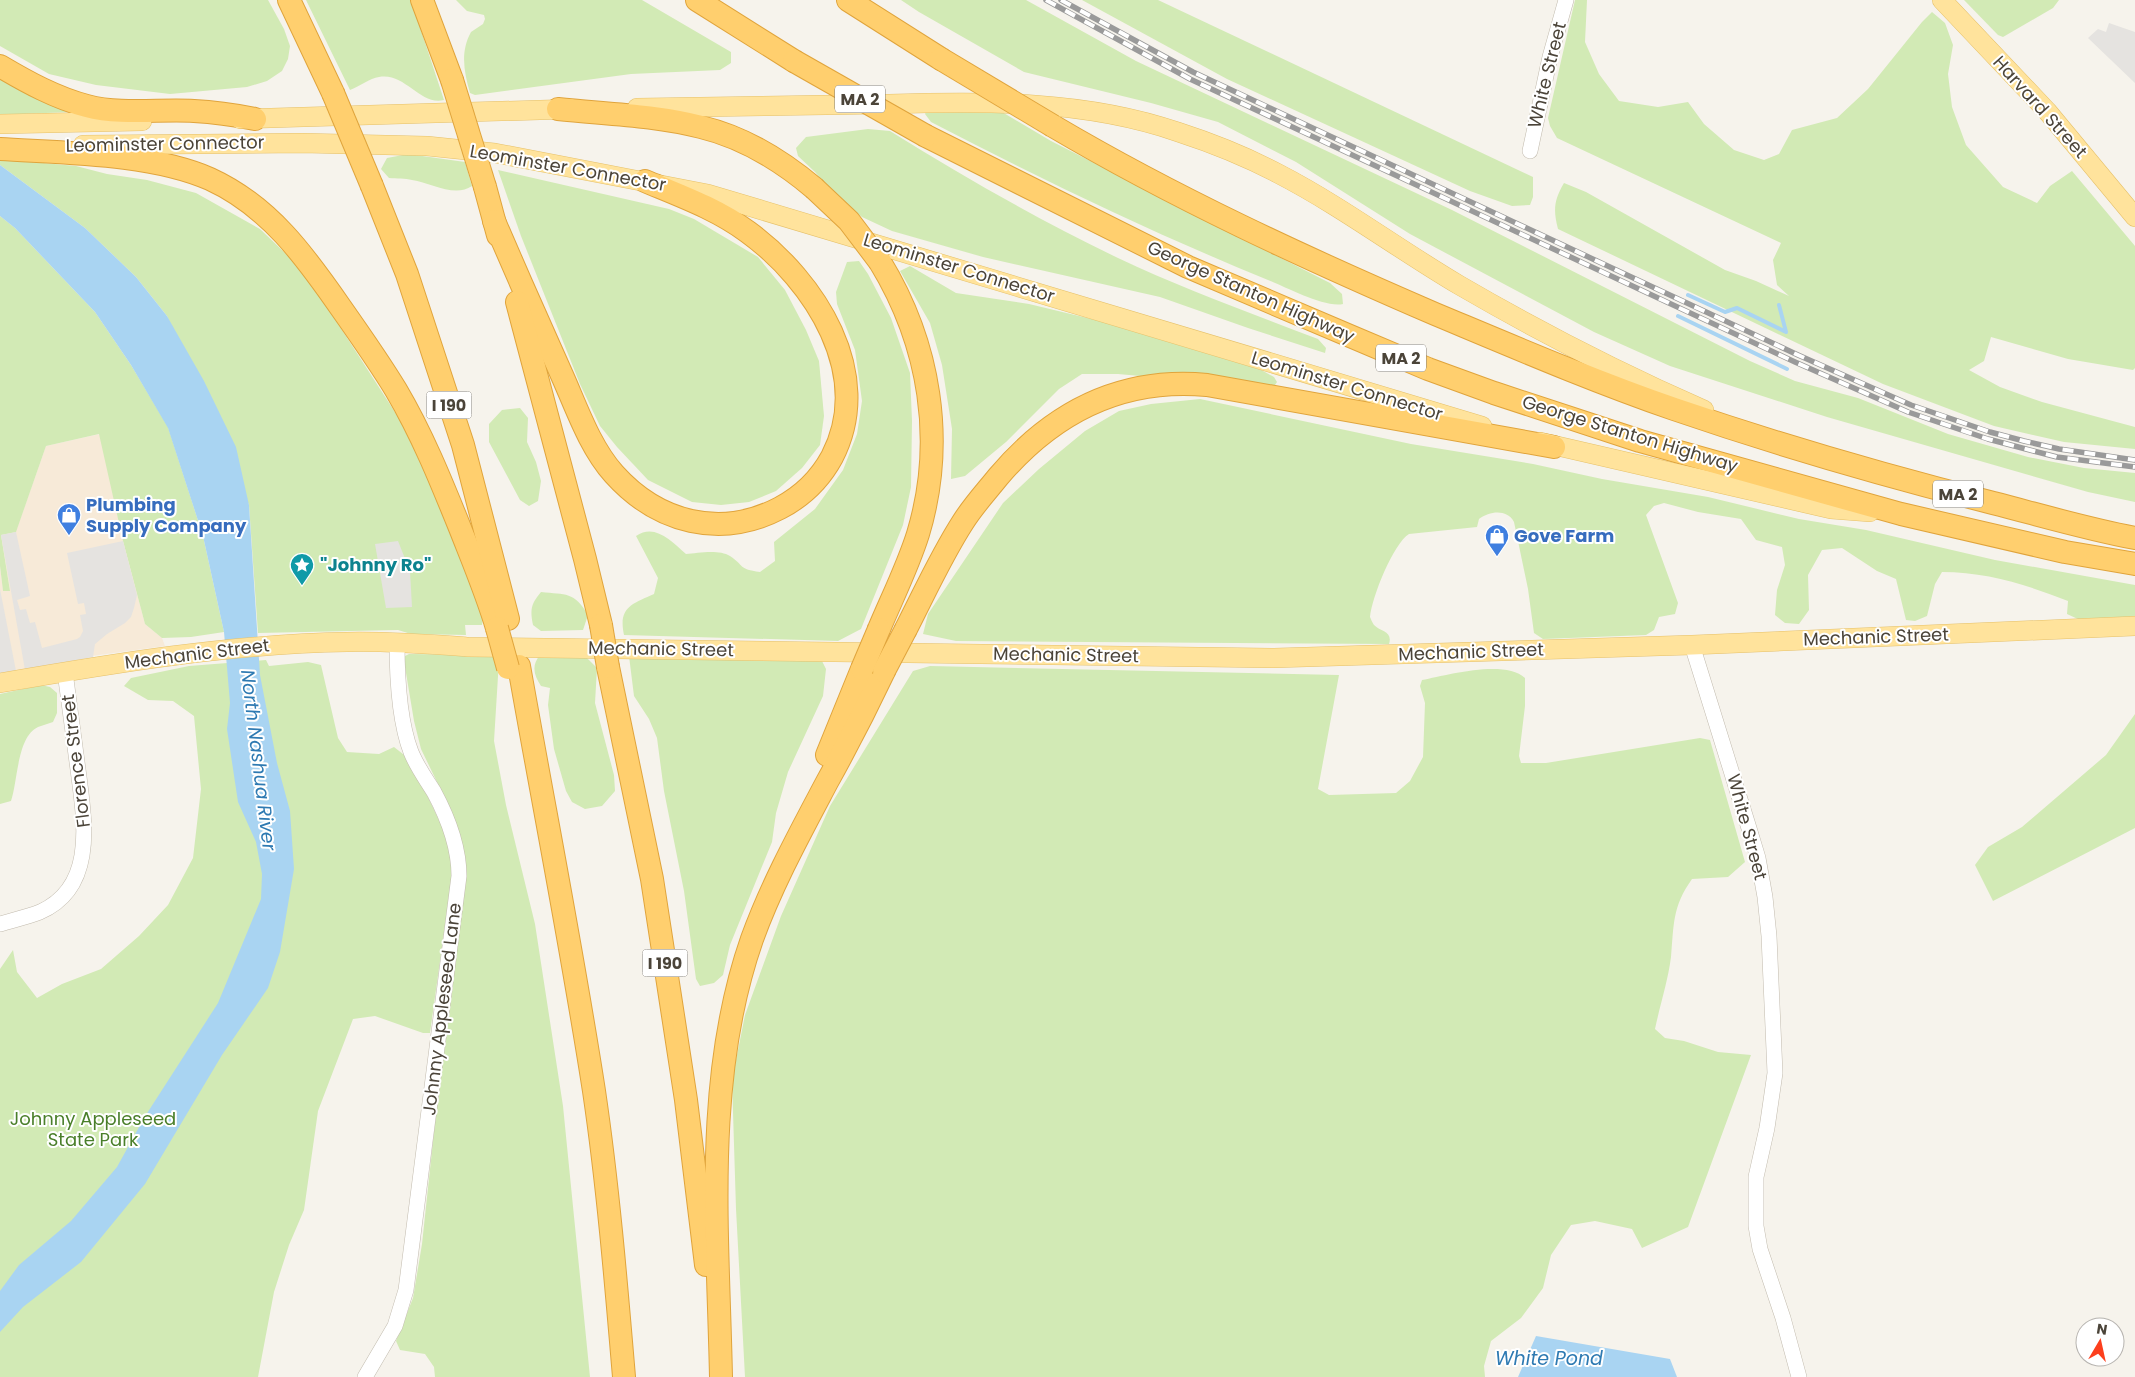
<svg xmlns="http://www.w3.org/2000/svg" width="2135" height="1377" font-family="Poppins,sans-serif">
	<rect width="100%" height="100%" fill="#f6f3ec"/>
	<polygon fill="#f7ead8" points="100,434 123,541 145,624 162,638 165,646 77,658 30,669 0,673 0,566 3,591 10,591 1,535 16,531 46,446"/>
	<g fill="#d2eab5">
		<polygon points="0,0 268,0 284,29 290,46 288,59 282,71 267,81 247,87 170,94 96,85 49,74 0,46"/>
		<path d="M306 0H411L444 100C420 106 405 72 379 77 370 78 359 87 350 90Z"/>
		<path d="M456 0H642L731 52V63L720 70 631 74 475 95 470 93C464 72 460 52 471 32L483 24 485 19 484 15 467 11Z"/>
		<polygon points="901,0 1026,0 1136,61 1452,210 1750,361 1795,381 1858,398 1948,434 2028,457 2084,468 2135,473 2135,502 2088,492 1827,417 1670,366 1594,332 1410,234 1296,162 1218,122 1151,103 1024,72 919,12"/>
		<polygon points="1082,0 1158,0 1533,177 1533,197 1530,205 1512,206 1470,191 1227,79"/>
		<path d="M1575 0H1587L1585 42 1599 74 1619 101 1658 107 1688 102 1704 124 1734 150 1764 160 1779 154 1792 130 1837 118 1868 89 1922 22 1932 12 1945 23 1953 45 1948 74 1952 107 1966 145 2003 187 2037 203 2050 186 2072 171 2135 246V368L2133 370 2068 359 1991 337 1984 361 1969 370 2000 387 2042 402 2135 427V449L2064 442 1994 426 1883 384 1558 229C1553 210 1554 200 1564 183L1586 192 1725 270 1756 281 1789 296 1777 285 1773 260 1781 243 1557 138 1550 126 1548 118Z"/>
		<polygon points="1964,0 2059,0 2053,8 2003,37 1998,35"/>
		<polygon points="0,71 69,112 0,115"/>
		<path d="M928 109 1002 112 1051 141 1330 283 1342 294 1343 304C1324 308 1286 287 1268 280 1153 233 1041 179 931 122L925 114Z"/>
		<path d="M868 129 890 131C964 177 1039 220 1118 258 1183 289 1251 313 1318 339L1326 348 1325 353 1248 328 1160 297 983 257 892 231 862 217 837 197 815 172 798 156 796 148 806 137Z"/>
		<path d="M408 154 465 162 472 186C455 198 431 183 412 180 405 178 397 179 389 178L381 169 387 158Z"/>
		<polygon points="0,159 76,166 107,174 147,180 196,193 260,229 304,271 402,423 449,526 483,619 482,625 465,625 466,635 411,634 398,630 258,633 249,505 167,316 136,277 85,228 0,165"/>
		<polygon points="498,170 669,209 694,219 758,257 785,290 806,330 819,361 824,416 820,445 802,468 776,491 749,502 721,505 692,502 648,480 617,447 600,426 580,384 521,236"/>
		<polygon points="0,216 15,228 95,312 131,365 168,427 203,536 224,632 191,637 162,638 145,624 123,541 99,434 46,446 16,532 1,535 10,591 3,591 0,566"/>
		<path d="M859 261 868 274 891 318 910 373 912 421 911 487 903 525 861 629 838 641 624 635C618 607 632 604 654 594L658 578 636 536C655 523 671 541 686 554 698 553 719 549 730 556 745 566 738 569 760 572L775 561 774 542 815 509 843 470 857 434 862 401 855 350 837 304 836 292 847 262Z"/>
		<polygon points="910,266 956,293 1029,304 1104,322 1256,367 1274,377 1277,382 1273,388 1118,374 1082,374 1059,389 1006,442 965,476 951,479 952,429 942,365 930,323 900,271"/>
		<path d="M1200 399 1411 444 1533 464 1602 479 1708 497 1799 519 1866 530 1995 560 2135 585V617L2080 620 2067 614 2068 601C2027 585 1987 572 1942 572L1935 584 1927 616 1915 621 1906 620 1896 579 1877 571 1842 548 1822 550 1808 575 1809 610 1799 624 1785 623 1775 615 1777 590 1785 565 1782 547 1756 540 1741 519 1698 512 1664 503 1654 506 1646 515 1678 603 1675 614 1659 617 1654 630 1646 635 1543 639 1534 633 1528 589 1514 522C1507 509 1490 511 1479 519L1477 527 1409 534C1393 544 1372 597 1370 617 1370 617 1373 624 1374 625 1381 632 1393 631 1389 644L956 641 923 634 928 614 1003 503 1039 469 1085 431 1119 411 1151 404Z"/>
		<polygon points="520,408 528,418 527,442 536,462 541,481 538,501 529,506 520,500 489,442 489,424 502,410"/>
		<path d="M541 592C566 595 574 591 588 615L583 630 541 631 533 625C530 609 531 604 541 592Z"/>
		<polygon points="409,654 495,655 499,660 494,741 506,805 535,924 563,1106 590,1377 435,1377 434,1367 425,1354 400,1350 396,1341 413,1298 422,1244 445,1029 463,898 453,815 421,749 414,721 404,661 405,656"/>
		<path d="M540 655 586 657 597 668 595 703 614 775 615 791 602 806 585 809 572 802 566 791 554 749 548 705 550 688 541 686C534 675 531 666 540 655Z"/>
		<polygon points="629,656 821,659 826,669 823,696 788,772 776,813 772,842 730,945 723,975 714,983 700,986 696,979 684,891 664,791 657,738 649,719 634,696"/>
		<polygon points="266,660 269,666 308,662 321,665 338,738 347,752 379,754 394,747 408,758 428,797 445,833 452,855 451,882 430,1033 423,1033 375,1016 353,1019 318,1111 304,1210 289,1245 274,1292 258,1377 0,1377 0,969 13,950 17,972 37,998 62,984 101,969 139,936 168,905 193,858 201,789 194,716 173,701 148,700 124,686 131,678 189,666"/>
		<path d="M930 666 1339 675 1318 789 1329 795 1396 793 1410 781 1423 757 1425 703 1420 686 1422 680C1447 675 1505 659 1525 678V706L1519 756 1521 763H1546L1700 738 1710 740 1745 862 1728 877 1692 879C1672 907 1674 925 1671 957 1668 981 1660 1005 1655 1029L1665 1038 1684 1041 1718 1052 1751 1055 1688 1227 1642 1248 1632 1229 1595 1221 1571 1225 1551 1255 1543 1288 1521 1318 1491 1341 1484 1366 1485 1377H745L736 1209 732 1080 745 1015 781 916 830 806 913 671Z"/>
		<path d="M41 685 50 687 57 693V713L53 722C48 724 43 725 38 727 17 737 18 780 11 801L0 804V694Z"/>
		<polygon points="2135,714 2135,828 1993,901 1975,865 1988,847 2022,827 2106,755"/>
	</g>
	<g fill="#e5e3e0">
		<polygon points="2109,23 2135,32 2135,83 2088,38 2098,29 2106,32"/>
		<polygon points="16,532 30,596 17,600 20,610 26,609 30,623 35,622 42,648 77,639 80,637 83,631 80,615 86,614 84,603 78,604 67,553 123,541 137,595 134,608 131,617 125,623 107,634 95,644 93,657 25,670 1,535"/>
		<polygon points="398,541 410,571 412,607 386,608 375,544"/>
		<polygon points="0,589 16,671 0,673"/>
	</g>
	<g fill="#a9d4f2">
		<polygon points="0,165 85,228 136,277 167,316 204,381 236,447 249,505 260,675 277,763 290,811 294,869 280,952 268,988 222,1055 145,1184 81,1262 23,1307 0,1332 0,1291 19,1265 71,1221 117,1167 144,1118 218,1003 261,899 262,874 256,842 238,802 227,729 230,703 224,632 203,536 168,428 131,365 95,312 15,228 0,216"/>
		<polygon points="1536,1336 1670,1359 1677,1377 1518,1377"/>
	</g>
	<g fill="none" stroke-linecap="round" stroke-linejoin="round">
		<g stroke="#a9d4f2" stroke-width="4">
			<polyline points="1688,295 1725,312 1737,308 1786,332 1779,305"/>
			<polyline points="1678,316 1787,369"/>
		</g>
		<g stroke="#c2bbae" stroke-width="16">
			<g id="minor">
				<polyline points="1530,151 1550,57 1566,0"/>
				<polyline points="1692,645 1748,825 1758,858 1765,897 1769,936 1775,1073 1767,1128 1756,1177 1756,1226 1760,1249 1783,1318 1799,1377"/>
				<path d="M0 924C13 920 27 917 40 912 95 888 85 824 79 777 74 742 70 707 65 672"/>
				<path d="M365 1377 395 1326 406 1290 459 876C459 847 448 818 434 792 426 779 417 767 411 752 399 721 397 676 397 642"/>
			</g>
		</g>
		<g stroke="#e6c16a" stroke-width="20">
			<g id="major">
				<polyline points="1942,0 2047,111 2135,217"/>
				<path d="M637 108C721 107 805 106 889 104 986 101 1085 100 1178 132 1212 143 1247 157 1279 174 1341 206 1398 249 1459 285 1538 331 1620 373 1704 410"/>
				<polyline points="240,119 572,109"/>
				<polyline points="0,124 142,121"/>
				<polyline points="83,145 302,143 427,146 495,153 708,194 1482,426"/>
				<polyline points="1540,442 1831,509 1870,512"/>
				<path d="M0 683C115 663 230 644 347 642 387 641 427 644 468 647L1274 658 1692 645 2135 626"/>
			</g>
		</g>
		<g stroke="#e0a43c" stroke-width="24">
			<g id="highway">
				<polyline points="289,0 333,93"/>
				<polyline points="422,0 452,80"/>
				<polyline points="697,0 794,61"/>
				<polyline points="848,0 941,59"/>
				<path d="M0 66C27 82 56 98 87 106 121 115 159 109 194 111 214 112 235 115 255 119"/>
				<path d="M558 109C606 114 655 115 701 127 743 137 782 161 814 188"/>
				<path d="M1053 126C1175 198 1305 258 1435 314 1514 347 1593 381 1674 409 1779 445 1886 476 1993 503 2040 515 2087 529 2135 538"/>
				<polyline points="926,136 1188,267 1350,336 1428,369 1494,393 1640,441 1901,514 2065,552 2135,564"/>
				<path d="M0 149C64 153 151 153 210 179 269 206 305 256 341 308 360 335 379 362 396 390 422 434 441 481 460 528 473 561 487 594 497 628"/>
				<polyline points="372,186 407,274 463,445 508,619"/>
				<polyline points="485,187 498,235"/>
				<path d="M494 221C516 272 538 322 561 373 576 406 589 446 614 474 658 523 721 539 780 508 801 497 820 479 832 457 875 374 815 281 748 232 717 209 681 196 645 181"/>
				<polyline points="517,302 585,559 601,625"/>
				<path d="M879 629C892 598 908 566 918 534 946 441 930 344 880 262"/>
				<path d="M906 629C924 594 941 556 963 522 973 506 986 492 998 477 1053 412 1121 377 1207 385L1554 447"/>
				<path d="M519 666C544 808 572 949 594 1091 608 1186 616 1282 624 1377"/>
				<polyline points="608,667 652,879 686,1100 706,1265"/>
				<polyline points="827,755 862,669"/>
				<path d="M721 1377C718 1232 703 1079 752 939 772 884 800 833 827 782 847 746 866 709 884 671"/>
			</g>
		</g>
		<use href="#minor" stroke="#fff" stroke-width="15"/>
		<use href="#major" stroke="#ffe39c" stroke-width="19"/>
		<use href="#highway" stroke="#ffcf6e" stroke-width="22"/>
		<g stroke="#9a9a9a" stroke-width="5.5">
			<g id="rail">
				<polyline points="1046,0 1190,79 1795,362 1908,412 1988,439 2022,448 2057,457 2135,467"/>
				<polyline points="1061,0 1193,72 1798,355 1911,405 1990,432 2024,441 2059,449 2135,460"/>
			</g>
		</g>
		<use href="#rail" stroke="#fff" stroke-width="4" stroke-dasharray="11" stroke-linecap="butt"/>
		<g stroke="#e0a43c" stroke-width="24" stroke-linecap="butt">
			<g id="highway-bridge">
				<polyline points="941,59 1053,126"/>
				<polyline points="794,61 926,136"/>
				<polyline points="452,80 485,187"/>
				<polyline points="333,93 372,186"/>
				<polyline points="814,188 849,221 880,262"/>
				<polyline points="601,625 608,667"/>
				<polyline points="497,628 508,668"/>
				<polyline points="862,669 879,629"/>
				<polyline points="884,671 906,629"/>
			</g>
		</g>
		<use href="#highway-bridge" stroke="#ffcf6e" stroke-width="22"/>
	</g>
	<defs>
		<g id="shop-pin" transform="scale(1.25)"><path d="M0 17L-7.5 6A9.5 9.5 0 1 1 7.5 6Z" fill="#3f7fe0" stroke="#fff"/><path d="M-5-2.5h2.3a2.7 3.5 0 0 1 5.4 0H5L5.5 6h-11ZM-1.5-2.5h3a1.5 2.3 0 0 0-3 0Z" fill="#fff"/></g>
		<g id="sight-pin" transform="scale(1.25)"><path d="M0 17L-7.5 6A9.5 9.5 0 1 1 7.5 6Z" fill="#0f9aa8" stroke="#fff"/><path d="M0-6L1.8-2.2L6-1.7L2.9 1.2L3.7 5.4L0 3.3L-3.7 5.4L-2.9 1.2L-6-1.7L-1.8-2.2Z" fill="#fff"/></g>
	</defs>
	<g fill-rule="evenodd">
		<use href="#shop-pin" x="69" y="515"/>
		<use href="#shop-pin" x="1497" y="536"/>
		<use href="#sight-pin" x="302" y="565"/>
	</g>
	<g text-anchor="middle" stroke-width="4" stroke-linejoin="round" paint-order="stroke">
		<g fill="#fff" stroke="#817c74" stroke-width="1">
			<rect x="835" y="85.5" width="50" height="27" rx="4"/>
			<rect x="1376" y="344.5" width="50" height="27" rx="4"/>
			<rect x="426.5" y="391.5" width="45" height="27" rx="4"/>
			<rect x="1933" y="480.5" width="50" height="27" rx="4"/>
			<rect x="642.5" y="949.5" width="45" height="27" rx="4"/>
		</g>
		<g font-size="16" font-weight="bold" fill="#4b4439">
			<text x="860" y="105">MA 2</text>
			<text x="1401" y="364">MA 2</text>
			<text x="449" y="411">I 190</text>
			<text x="1958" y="500">MA 2</text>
			<text x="665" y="969">I 190</text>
		</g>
		<g font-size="18" fill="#4b4439" stroke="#fff">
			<text transform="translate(1547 75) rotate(-76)" y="6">White Street</text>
			<text transform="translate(2040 107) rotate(48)" y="6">Harvard Street</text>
			<text transform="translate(165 144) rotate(-1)" y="6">Leominster Connector</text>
			<text transform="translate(568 168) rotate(10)" y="6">Leominster Connector</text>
			<text transform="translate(959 268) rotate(17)" y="6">Leominster Connector</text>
			<text transform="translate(1251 292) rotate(24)" y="6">George Stanton Highway</text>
			<text transform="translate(1347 386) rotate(17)" y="6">Leominster Connector</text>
			<text transform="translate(1630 434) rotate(17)" y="6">George Stanton Highway</text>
			<text transform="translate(1876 637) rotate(-2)" y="6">Mechanic Street</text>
			<text transform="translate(661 649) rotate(1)" y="6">Mechanic Street</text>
			<text transform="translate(1471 652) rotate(-2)" y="6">Mechanic Street</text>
			<text transform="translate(197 654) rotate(-7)" y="6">Mechanic Street</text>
			<text transform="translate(1066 655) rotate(1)" y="6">Mechanic Street</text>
			<text transform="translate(76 761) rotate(-97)" y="6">Florence Street</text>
			<text transform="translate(1747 827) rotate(75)" y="6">White Street</text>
			<text transform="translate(442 1009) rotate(-83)" y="6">Johnny Appleseed Lane</text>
		</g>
		<g font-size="18" font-weight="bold" fill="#366cbe" stroke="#fff" text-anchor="start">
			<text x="86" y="511">Plumbing<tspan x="86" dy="21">Supply Company</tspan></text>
			<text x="1514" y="542">Gove Farm</text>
		</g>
		<g font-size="18" font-weight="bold" fill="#0d838f" stroke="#fff" text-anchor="start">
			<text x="320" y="571">"Johnny Ro"</text>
		</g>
		<g font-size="18" fill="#4a7f2a" stroke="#fff">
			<text x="93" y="1125">Johnny Appleseed<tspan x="93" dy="21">State Park</tspan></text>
		</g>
		<g font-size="19" font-style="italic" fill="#2e7ab2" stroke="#fff">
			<text transform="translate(259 760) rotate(83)" y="7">North Nashua River</text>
			<text x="1549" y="1365">White Pond</text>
		</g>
	</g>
	<g transform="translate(2100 1342) rotate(9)"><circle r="24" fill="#ffffff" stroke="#b7b4b0"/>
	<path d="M0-4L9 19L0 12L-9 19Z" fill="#fc3f1d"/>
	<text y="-8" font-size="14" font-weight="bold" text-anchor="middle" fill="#4b4439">N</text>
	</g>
</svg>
